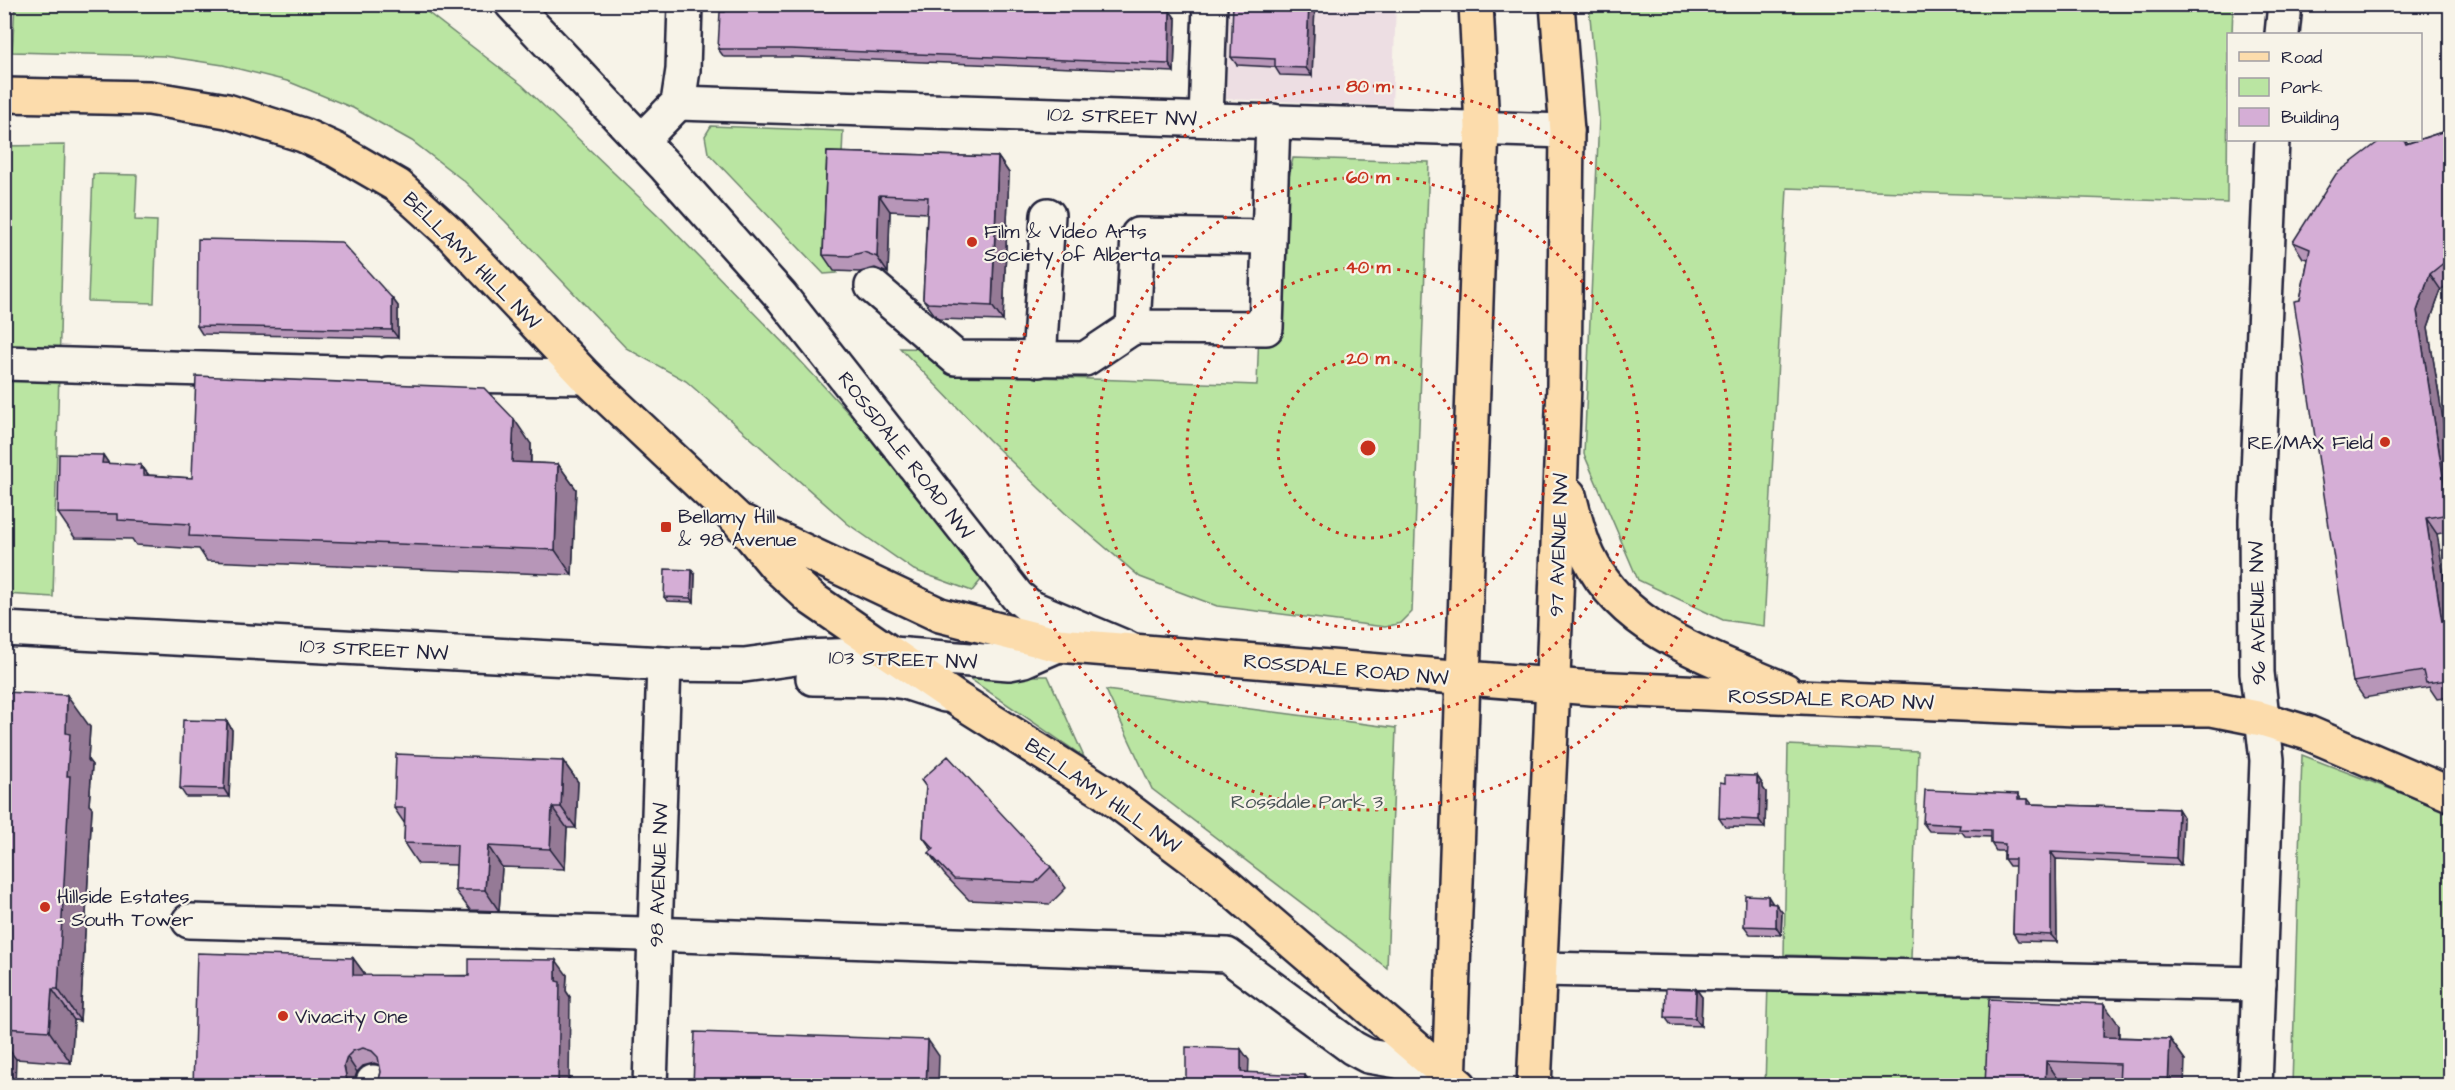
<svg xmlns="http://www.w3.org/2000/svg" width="2455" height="1090" font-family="'Architects Daughter',sans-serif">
	<rect width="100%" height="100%" fill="#f7f3e8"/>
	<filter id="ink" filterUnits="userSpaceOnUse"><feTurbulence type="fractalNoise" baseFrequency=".0167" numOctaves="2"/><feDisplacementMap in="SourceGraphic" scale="12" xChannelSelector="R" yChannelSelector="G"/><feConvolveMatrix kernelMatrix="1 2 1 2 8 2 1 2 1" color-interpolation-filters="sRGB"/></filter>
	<g filter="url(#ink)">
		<polygon fill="#eddee3" points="1229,5 1396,5 1392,106 1226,99"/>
		<g fill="#bae5a2" stroke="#6e846e" stroke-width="1.5">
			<polygon points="15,5 418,5 522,85 661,218 795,355 981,557 985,575 972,591 914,570 848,524 686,381 626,348 505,221 464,181 412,141 353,108 287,81 223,65 164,56 12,52"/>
			<polygon points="1589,5 2233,5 2232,34 2228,34 2227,203 1787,188 1764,626 1723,620 1638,580 1584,454 1599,118"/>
			<polygon points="711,126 843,131 837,273 824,274 708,153 705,136"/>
			<polygon points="65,145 53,597 5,594 4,146"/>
			<polygon points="1293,158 1429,162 1412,612 1401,623 1385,627 1217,606 1140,577 1065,513 989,440 900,348 1009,350 1009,376 1257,385 1260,304 1284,304 1288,182"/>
			<polygon points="93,174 137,175 135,220 157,221 154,303 88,301"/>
			<polygon points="966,676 1048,676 1084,757"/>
			<polygon points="1106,690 1396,728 1387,968 1152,789"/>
			<polygon points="1788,745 1918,751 1911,959 1784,955"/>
			<polygon points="2302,755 2450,812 2450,1085 2292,1085"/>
			<polygon points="1768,983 1990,990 1986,1085 1765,1086"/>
		</g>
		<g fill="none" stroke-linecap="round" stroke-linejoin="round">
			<g stroke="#22223b" stroke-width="38">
				<g id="minor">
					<polyline points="512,4 666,167 781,296 1017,596 1030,607 1127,648"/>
					<polyline points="2282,34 2285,4"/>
					<polyline points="678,103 1567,131"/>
					<polyline points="1206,119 1210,4"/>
					<polyline points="641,141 678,103 683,70 685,4"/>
					<polyline points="1269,237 1138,235 1133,327 1266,328 1273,121"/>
					<polyline points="872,286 956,358 1085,359 1133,327"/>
					<polyline points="1039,360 1048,215"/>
					<polyline points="4,363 375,374"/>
					<polyline points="388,374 586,377"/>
					<polyline points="4,629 664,664 744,665 803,657 893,654 1009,663 1024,660 1058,645"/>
					<polyline points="813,678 883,679 905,682 945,695"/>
					<polyline points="189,921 679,935 1227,955 1353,1048 1368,1056 1397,1061 1449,1077"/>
					<polyline points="1541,969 2259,984"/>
					<polyline points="373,1086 373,1082"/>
					<polyline points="650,1086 664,664"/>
					<polyline points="2255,1086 2267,760 2257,673 2256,520 2272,140"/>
				</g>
			</g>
			<g stroke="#22223b" stroke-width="38">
				<g id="major">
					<polyline points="4,95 149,98 227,111 303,135 336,150 398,186 451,234 586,377 737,519 776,566 812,599 957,699 1103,791 1211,872 1460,1086"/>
					<path d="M1569 495C1573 511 1577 528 1583 544 1615 630 1709 656 1785 690"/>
					<polyline points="745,523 940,615 1058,645 1591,688 2075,709 2212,709 2262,719 2308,733 2450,794"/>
					<polyline points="1449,1086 1482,127 1476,4"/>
					<polyline points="1534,1086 1551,732 1564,385 1567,131 1557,4"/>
				</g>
			</g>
			<use href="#minor" stroke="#f7f3e8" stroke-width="33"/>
			<use href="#major" stroke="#fcdcac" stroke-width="33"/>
		</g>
		<g fill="#b796b8" stroke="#22223b" stroke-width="1.5">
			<polygon points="1315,4 1312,76 1280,75 1275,67 1237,65 1231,57"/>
			<polygon points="1163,7 1163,10 1170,11 1176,19 1174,72 796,57 724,57 718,49"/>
			<polygon points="2451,129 2451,281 2441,290 2428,327 2451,469 2451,531 2437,534 2451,620 2450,697 2437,699 2429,687 2364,698 2353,682 2300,300 2308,259 2303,258 2293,242 2381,140 2405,140 2408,143"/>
			<polygon points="827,152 998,157 1009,173 1003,321 939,319 934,314 923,299 927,213 890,211 888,273 875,268 860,272 834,271 823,255"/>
			<polygon points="392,298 398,306 398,338 202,334 197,326"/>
			<polygon points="531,444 531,463 558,464 576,489 572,575 207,561 199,549 136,545 132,539 75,538 58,513 103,455 109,464 144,469 149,475 192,478"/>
			<polygon points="695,575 694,602 667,601 664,597"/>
			<polygon points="4,692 90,727 88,760 92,765 89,805 92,808 80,1021 74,1020 71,1063 16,1059 4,1086"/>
			<polygon points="227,721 232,730 229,797 186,797 180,788"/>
			<polygon points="563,761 578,782 576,828 567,828 565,869 502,867 499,911 470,910 455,890 456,865 418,864 404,843 405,824 394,808"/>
			<polygon points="1757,776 1763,785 1763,788 1766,792 1765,828 1725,827 1719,818 1725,783"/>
			<polygon points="921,780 1051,867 1066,888 1050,904 969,900 944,874 929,853 932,850 923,837 926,787"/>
			<polygon points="2018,794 2021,799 2028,799 2032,804 2178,809 2183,817 2181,865 2056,859 2057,942 2018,941 2013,933 2015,866 2009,866 2004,859 2004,851 1996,851 1991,843 1991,837 1965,836 1962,832 1929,831 1923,823"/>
			<polygon points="1773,904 1782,912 1781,935 1750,934 1744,926"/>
			<polygon points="353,958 364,973 364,976 567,975 566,991 570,997 379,1080 381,1072 380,1065 374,1063 363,1066 357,1072 354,1081 355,1086 193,1086"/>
			<polygon points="1696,989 1702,997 1701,1026 1671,1025 1665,1017"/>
			<polygon points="2119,1025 2119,1037 2170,1039 2185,1060 2119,1085 2061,1083 2061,1086 1985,1086"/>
		</g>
		<g fill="#957a96" stroke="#22223b" stroke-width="1.5">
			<polygon points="1157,4 1161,4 1163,7 1162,18 1156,10"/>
			<polygon points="1309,4 1315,4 1312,76 1306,68"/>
			<polygon points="1170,11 1176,19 1174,72 1169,64"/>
			<polygon points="998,157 1009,173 1003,321 992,306"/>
			<polygon points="879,195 890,211 888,273 877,257"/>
			<polygon points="2430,274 2441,290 2428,327 2451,469 2451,516 2449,514 2417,311"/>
			<polygon points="392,298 398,306 398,338 392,330"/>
			<polygon points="514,419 531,444 530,488 512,462"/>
			<polygon points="103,455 120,480 102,463"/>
			<polygon points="558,464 576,489 572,575 555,550"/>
			<polygon points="141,465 144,471 144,469 162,494 144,475 140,469"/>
			<polygon points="2426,518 2437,534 2451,621 2442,622"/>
			<polygon points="692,570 695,575 694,602 691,598"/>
			<polygon points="67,695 90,727 88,760 92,765 89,805 92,808 80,1021 58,989 67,776 66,733"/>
			<polygon points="227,721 232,730 229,797 224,789"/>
			<polygon points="563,761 578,782 576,828 561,807"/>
			<polygon points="1757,776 1763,785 1763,788 1766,792 1765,828 1759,820"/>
			<polygon points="552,807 567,828 565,869 550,849"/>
			<polygon points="2178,809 2183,817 2181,865 2176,858"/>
			<polygon points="488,846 502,867 499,911 485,890"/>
			<polygon points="2051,852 2056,859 2057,942 2051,935"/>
			<polygon points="1768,896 1773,904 1768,903"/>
			<polygon points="1776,904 1782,912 1781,935 1776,927"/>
			<polygon points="353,958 364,973 363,991 353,975"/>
			<polygon points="556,960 567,975 566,991 570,997 569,1086 558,1086 556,981"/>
			<polygon points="52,989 74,1020 71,1063 49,1031"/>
			<polygon points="1696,989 1702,997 1701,1026 1695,1018"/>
			<polygon points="2104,1004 2119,1025 2118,1058 2103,1037"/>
			<polygon points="2170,1039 2185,1060 2184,1086 2168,1086"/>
			<polygon points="928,1040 939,1056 938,1086 926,1086"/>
			<polygon points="4,1043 16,1059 15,1086 4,1086"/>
			<polygon points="1241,1049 1249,1060 1248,1083 1241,1072"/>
			<polygon points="347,1057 357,1072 354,1081 355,1086 350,1086 347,1081 344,1066"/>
			<polygon points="2046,1061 2061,1083 2061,1086 2045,1086"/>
			<polygon points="1305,1075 1312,1085 1304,1086"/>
		</g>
		<g fill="#d5aed6" stroke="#22223b" stroke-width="1.5">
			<polygon points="726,4 1157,4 1156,10 1170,11 1169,64 790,49 718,49 720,12 725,12"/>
			<polygon points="1233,4 1309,4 1306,68 1275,67 1275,59 1231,57"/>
			<polygon points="2451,129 2451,257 2430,274 2417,311 2449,514 2426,518 2442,622 2451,621 2451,699 2448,680 2426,683 2423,671 2353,682 2294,301 2300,300 2310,249 2293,242 2336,174 2381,140 2404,140 2406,144"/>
			<polygon points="827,152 998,157 992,306 928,303 923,299 928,197 879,195 877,257 864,252 849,256 823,255"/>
			<polygon points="198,239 341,242 392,298 392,330 197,326"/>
			<polygon points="196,376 484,388 514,419 512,462 558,464 555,550 189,536 190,524 118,520 118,514 58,513 59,454 103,455 102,463 141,465 140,469 144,469 144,475 192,478"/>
			<polygon points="665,569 692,570 691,598 664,597"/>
			<polygon points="4,692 67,695 66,733 70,734 67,776 70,776 58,989 52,989 49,1031 4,1028"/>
			<polygon points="183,720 227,721 224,789 180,788"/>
			<polygon points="396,754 563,761 561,807 552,807 550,849 488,846 485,890 455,890 457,845 404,843 405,808 394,808"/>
			<polygon points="948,756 1051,867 1035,883 954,879 929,853 934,849 923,837 926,785 921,780"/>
			<polygon points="1725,775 1757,776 1757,784 1760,784 1759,820 1719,818 1720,782 1725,783"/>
			<polygon points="1925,790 2018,794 2018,799 2028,799 2028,804 2178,809 2176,858 2051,852 2051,935 2013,933 2015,859 2004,859 2005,844 1991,843 1991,830 1959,829 1960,825 1923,823"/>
			<polygon points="1745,895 1768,896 1768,903 1776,904 1776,927 1744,926"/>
			<polygon points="197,953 353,958 353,975 469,976 469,959 556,960 556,981 560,982 558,1086 374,1086 379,1080 381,1072 378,1057 372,1051 363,1048 353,1051 347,1057 344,1066 347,1081 352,1086 193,1086"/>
			<polygon points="1666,988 1696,989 1695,1018 1665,1017"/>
			<polygon points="1989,999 2104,1004 2103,1037 2170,1039 2168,1086 2119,1086 2120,1064 2046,1061 2045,1086 1985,1086"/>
			<polygon points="695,1032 928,1040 926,1086 693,1086"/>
			<polygon points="1186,1047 1241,1049 1241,1072 1305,1075 1304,1086 1186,1086"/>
		</g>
	</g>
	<g fill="none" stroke="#c8321e" stroke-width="3" stroke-dasharray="3 6">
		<circle cx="1368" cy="448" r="90"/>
		<circle cx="1368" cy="448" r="181"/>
		<circle cx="1368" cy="448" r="271"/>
		<circle cx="1368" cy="448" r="362"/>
	</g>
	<g fill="#c8321e" stroke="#f7f3e8" stroke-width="2">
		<circle cx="972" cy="242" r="6"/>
		<circle cx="2385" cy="442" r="6"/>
		<rect x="660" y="521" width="12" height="12" rx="3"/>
		<circle cx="45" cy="907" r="6"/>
		<circle cx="283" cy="1016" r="6"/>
	</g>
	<g text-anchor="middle" stroke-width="4.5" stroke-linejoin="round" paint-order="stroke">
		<g font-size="20" fill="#22223b" stroke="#f7f3e8">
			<text transform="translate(1122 116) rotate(2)" y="7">102 STREET NW</text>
			<text transform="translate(472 260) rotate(45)" y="7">BELLAMY HILL NW</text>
			<text transform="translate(906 455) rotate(52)" y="7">ROSSDALE ROAD NW</text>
			<text transform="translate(1558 545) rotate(-88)" y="7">97 AVENUE NW</text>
			<text transform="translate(2257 613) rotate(-91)" y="7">96 AVENUE NW</text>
			<text transform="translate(374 649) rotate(3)" y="7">103 STREET NW</text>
			<text transform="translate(903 659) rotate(2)" y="7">103 STREET NW</text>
			<text transform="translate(1346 669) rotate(5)" y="7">ROSSDALE ROAD NW</text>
			<text transform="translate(1831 699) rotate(2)" y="7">ROSSDALE ROAD NW</text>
			<text transform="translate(1103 795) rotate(35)" y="7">BELLAMY HILL NW</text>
			<text transform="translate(658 875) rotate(-88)" y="7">98 AVENUE NW</text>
		</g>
		<g font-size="20" fill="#22223b" stroke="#f7f3e8" text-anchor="start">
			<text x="984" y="238">Film &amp; Video Arts<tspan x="984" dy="23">Society of Alberta</tspan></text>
			<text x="2373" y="449" text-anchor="end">RE/MAX Field</text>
			<text x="678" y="523">Bellamy Hill<tspan x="678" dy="23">&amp; 98 Avenue</tspan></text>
			<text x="57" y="903">Hillside Estates<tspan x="57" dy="23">- South Tower</tspan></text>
			<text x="295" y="1023">Vivacity One</text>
		</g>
		<g font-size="20" fill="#485355" stroke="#f7f3e8">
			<text x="1307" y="808">Rossdale Park 3</text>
		</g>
	</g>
	<circle cx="1368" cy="448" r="9" fill="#c8321e" stroke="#f7f3e8" stroke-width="3"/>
	<g font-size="18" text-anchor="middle" font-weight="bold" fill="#c8321e" stroke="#f7f3e8" stroke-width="4.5" stroke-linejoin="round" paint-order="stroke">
		<text x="1368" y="92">80 m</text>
		<text x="1368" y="183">60 m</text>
		<text x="1368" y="273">40 m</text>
		<text x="1368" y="364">20 m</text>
	</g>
	<rect width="2455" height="1090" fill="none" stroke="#f7f3e8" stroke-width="24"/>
	<rect x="12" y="12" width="2431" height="1066" fill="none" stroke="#22223b" stroke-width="2" filter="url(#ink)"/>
	<rect x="2227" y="33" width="195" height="108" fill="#f7f3e8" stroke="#a29fa3" stroke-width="1.5"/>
	<rect x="2239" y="52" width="30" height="9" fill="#fcdcac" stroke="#a29fa3" stroke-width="1.5"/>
	<text x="2281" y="63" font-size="18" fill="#22223b">Road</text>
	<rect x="2239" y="78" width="30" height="18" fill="#bae5a2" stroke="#a29fa3" stroke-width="1.5"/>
	<text x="2281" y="93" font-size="18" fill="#22223b">Park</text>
	<rect x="2239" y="108" width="30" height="18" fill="#d5aed6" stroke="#a29fa3" stroke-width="1.5"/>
	<text x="2281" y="123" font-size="18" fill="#22223b">Building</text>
</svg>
